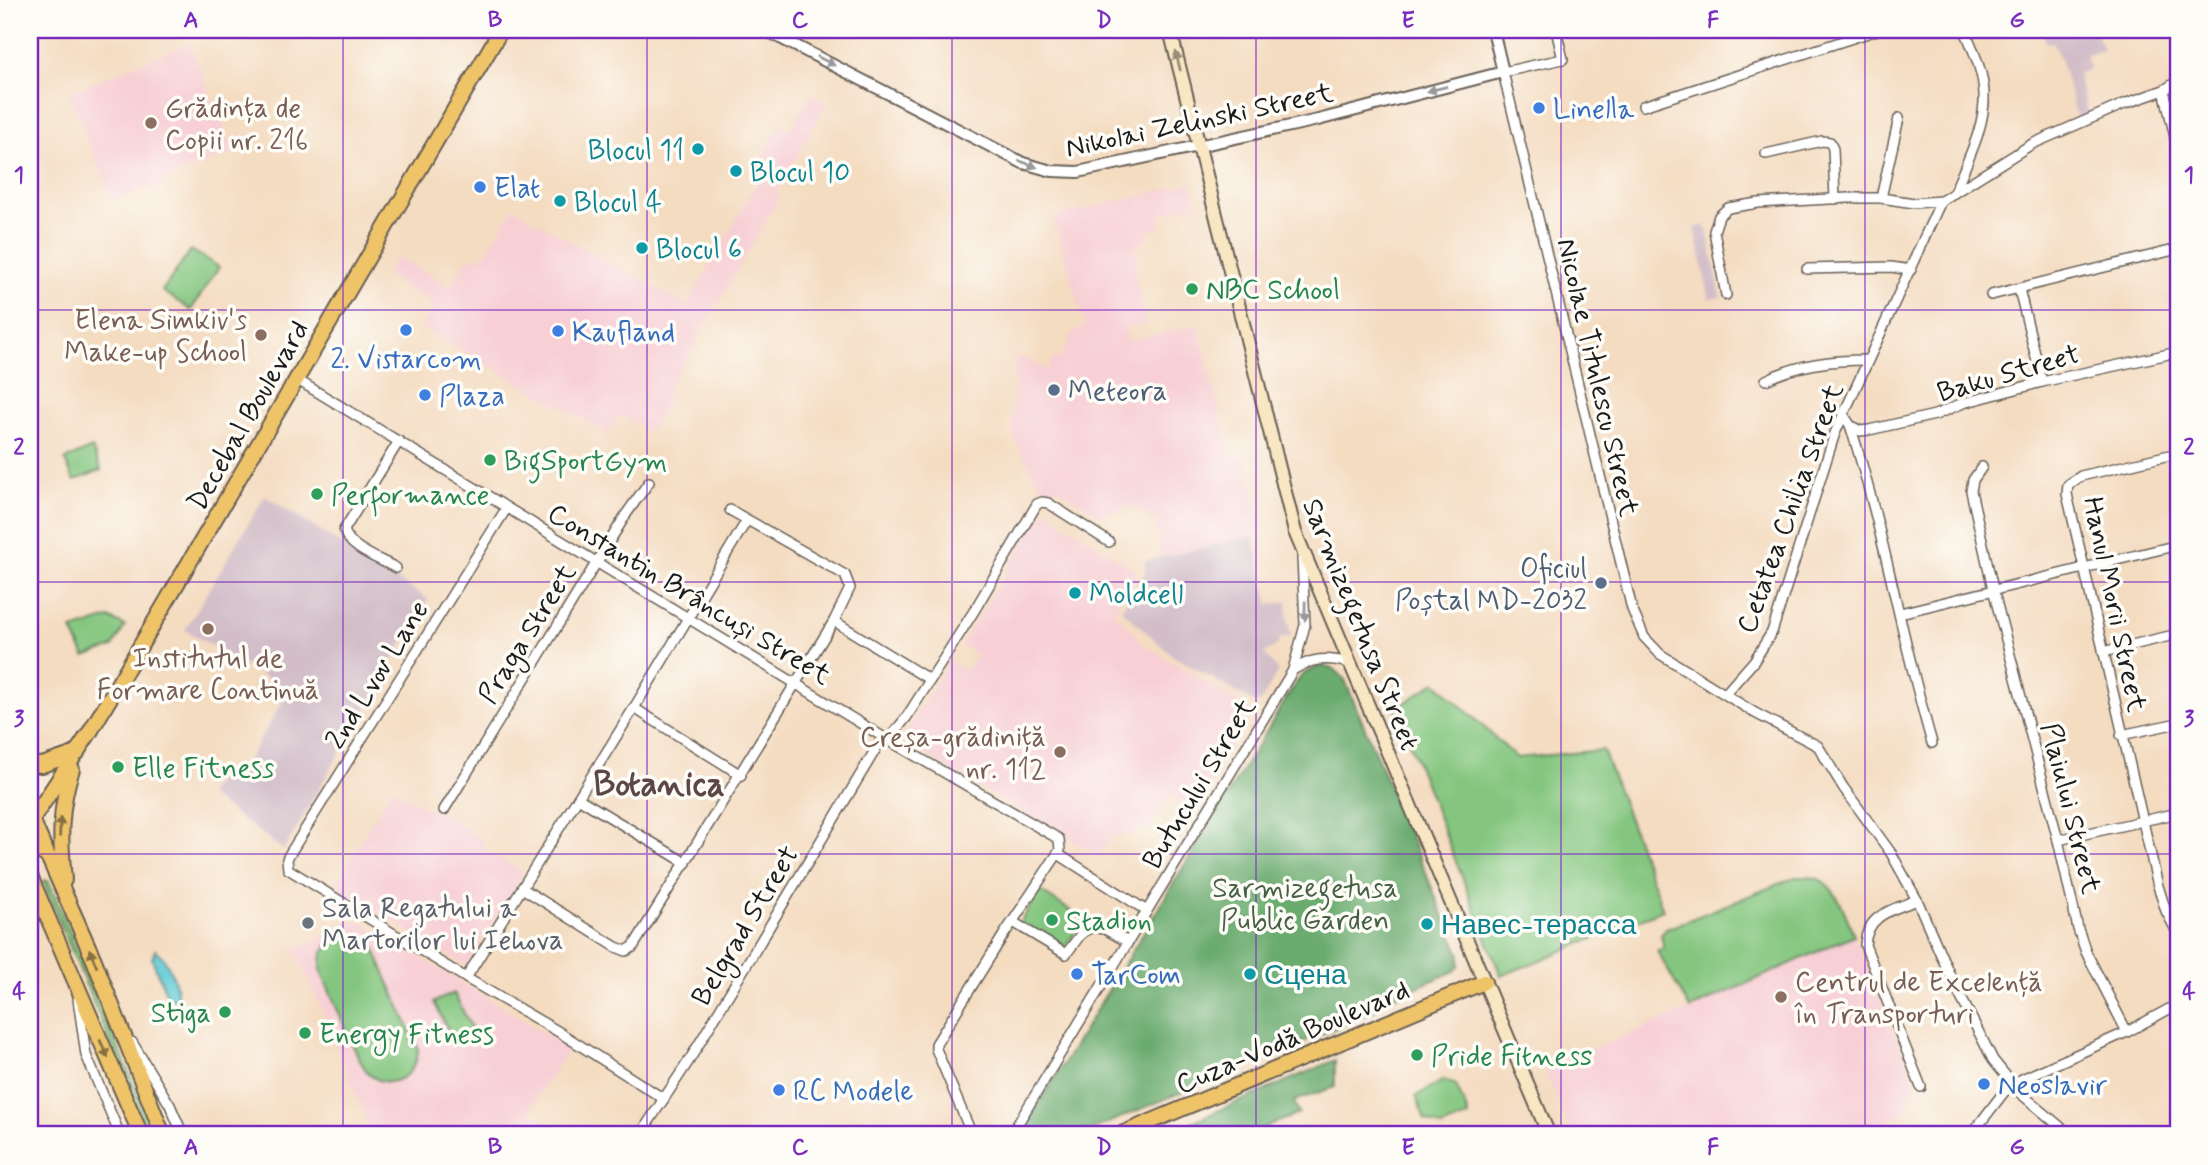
<svg xmlns="http://www.w3.org/2000/svg" width="2208" height="1165" font-family="Mynerve,sans-serif">
	<rect width="100%" height="100%" fill="#fdfcf7"/>
	<filter id="ink" filterUnits="userSpaceOnUse"><feTurbulence type="fractalNoise" baseFrequency=".0143" numOctaves="2"/><feDisplacementMap in="SourceGraphic" scale="14" xChannelSelector="R" yChannelSelector="G"/><feConvolveMatrix kernelMatrix="1 2 1 2 8 2 1 2 1" color-interpolation-filters="sRGB"/></filter>
	<filter id="wash" filterUnits="userSpaceOnUse"><feTurbulence type="fractalNoise" baseFrequency=".00686" numOctaves="4" result="noise"/><feDisplacementMap in="SourceGraphic" scale="28" xChannelSelector="R" yChannelSelector="G"/><feGaussianBlur stdDeviation="1.57" result="paint"/><feColorMatrix in="noise" values="0 0 0 0 0 0 0 0 0 0 0 0 0 0 0 0 0 1.4 0 .05"/><feComposite in="paint" operator="in"/></filter>
	<g filter="url(#wash)">
		<rect width="100%" height="100%" fill="#f4dcc1"/>
		<g fill="#f7cfd4">
			<polygon points="189,43 234,152 113,202 68,93"/>
			<polygon points="811,94 827,103 776,192 780,196 665,395 669,398 650,431 621,415 609,434 421,327 432,308 428,301 385,275 397,257 450,286 469,258 474,259 477,254 483,257 514,207 531,219 687,305 760,178 762,156 781,124 791,129"/>
			<polygon points="1192,183 1197,205 1159,214 1162,227 1148,231 1147,241 1135,246 1139,264 1133,265 1147,324 1124,328 1128,341 1198,325 1232,459 1245,455 1263,533 1160,558 1156,521 1131,506 1099,515 1056,487 1051,495 1039,483 1012,436 1015,354 1047,370 1054,357 1060,359 1073,332 1085,326 1053,217"/>
			<polygon points="1044,510 1139,573 1113,612 1132,630 1141,643 1249,709 1251,712 1227,753 1221,754 1215,761 1222,767 1199,809 1171,794 1151,825 1142,831 1110,837 1099,856 953,772 905,742 902,738 949,661 966,671 977,655 961,645"/>
			<polygon points="392,788 435,813 437,810 483,840 486,850 524,872 467,966 334,887"/>
			<polygon points="1796,877 1813,877 1827,884 1848,921 1915,1082 1903,1114 1856,1133 1856,1135 1572,1135 1544,1069 1690,1009 1657,951 1664,948 1661,935 1666,929"/>
			<polygon points="353,922 364,923 569,1048 529,1110 558,1129 554,1135 372,1135 322,1011 299,959 293,951"/>
		</g>
		<g fill="#d2bdc8">
			<polygon points="2043,30 2095,30 2103,50 2086,55 2090,69 2077,74 2089,116 2077,119 2061,61 2053,42 2046,43"/>
			<polygon points="1706,225 1721,297 1709,299 1695,228"/>
			<polygon points="265,496 428,599 284,850 208,795 221,774 237,778 289,691 185,630"/>
			<polygon points="1253,536 1269,605 1287,601 1288,621 1291,636 1278,639 1279,644 1264,653 1278,671 1260,703 1253,702 1172,655 1121,609 1145,573 1145,561"/>
		</g>
		<g fill="#84c67f" stroke="#50714e" stroke-width="2">
			<polygon points="191,250 219,267 191,310 162,291"/>
			<polygon points="92,448 101,470 74,481 65,460"/>
			<polygon points="109,618 125,626 113,647 85,657 72,630"/>
			<polygon points="1435,682 1517,758 1603,750 1663,910 1501,976 1396,709"/>
			<path d="M1796 877C1803 877 1811 876 1818 879 1837 886 1847 918 1854 935L1690 1009 1657 951 1664 948 1661 935 1666 929Z"/>
			<polygon points="44,880 49,882 155,1135 149,1135 43,882"/>
			<polygon points="1040,891 1084,919 1064,949 1020,922"/>
			<path d="M343 935 360 936 373 946 418 1048C419 1074 390 1093 369 1074 358 1064 331 992 322 974 318 956 325 941 343 935Z"/>
			<polygon points="454,993 472,1029 452,1038 434,1002"/>
			<polygon points="1444,1080 1456,1085 1469,1116 1442,1127 1425,1120 1416,1096"/>
		</g>
		<g fill="#6bab6e" stroke="#446445" stroke-width="2">
			<polygon points="1320,666 1333,668 1344,678 1460,955 1459,966 1455,971 1374,1005 1376,1010 1336,1028 1079,1135 1020,1135 1294,686 1303,674"/>
			<polygon points="1335,1060 1335,1087 1294,1101 1299,1114 1265,1127 1264,1133 1259,1135 1162,1135"/>
		</g>
		<path fill="#5dcad3" stroke="#3c7378" stroke-width="2" d="M155 950C167 957 180 988 177 1001L168 998 152 959Z"/>
	</g>
	<g filter="url(#ink)">
		<g fill="none" stroke-linecap="round" stroke-linejoin="round">
			<g stroke="#685f56" stroke-width="12">
				<g id="minor">
					<polyline points="1556,30 1563,59 1503,72 1632,609 1644,637 1660,654 1755,713 1818,746 1843,787 1891,853 1917,900 1952,980 1993,1060 2019,1092 2070,1135"/>
					<polyline points="2164,90 2178,150"/>
					<polyline points="1643,106 1877,30"/>
					<polyline points="1766,154 1822,141 1830,142 1833,149 1835,199"/>
					<path d="M1954 193C1966 163 1986 127 1984 93 1983 71 1973 50 1965 30"/>
					<polyline points="1881,198 1899,118"/>
					<polyline points="1807,269 1891,267 1911,270"/>
					<polyline points="2019,289 2042,382"/>
					<polyline points="1726,295 1714,231 1719,216 1728,208 1758,203 1848,198 1881,198 1914,203 1941,201"/>
					<polyline points="1991,295 2178,249"/>
					<polyline points="296,379 883,737 1059,839 1060,850 1003,936 936,1044 936,1049 972,1135"/>
					<path d="M1766 380C1798 364 1832 360 1868 360"/>
					<path d="M1843 414 1850 425C1884 531 1901 637 1932 743"/>
					<polyline points="1850,425 1860,431 1869,430 1935,415 1963,403 2042,382 2178,352"/>
					<polyline points="2178,453 2081,476 2068,485 2067,494 2158,886 2166,911 2178,934"/>
					<polyline points="1982,467 1973,480 1971,491 1993,589 2058,840 2078,929 2086,952 2127,1032"/>
					<polyline points="506,509 289,855 287,859 288,869 466,978 559,1032 664,1099"/>
					<path d="M396 568C380 559 349 549 344 530L399 441"/>
					<polyline points="1900,613 2178,545"/>
					<polyline points="834,621 930,680"/>
					<polyline points="2103,652 2178,634"/>
					<path d="M1293 670C1312 658 1327 657 1349 663"/>
					<polyline points="1725,694 1754,661 1772,632 1835,433 1941,201 2032,144 2124,104 2164,90 2178,81"/>
					<polyline points="634,708 741,775"/>
					<polyline points="2121,735 2178,723"/>
					<polyline points="888,740 906,718 974,611 1037,504 1042,502 1048,503 1109,542"/>
					<polyline points="578,798 686,863"/>
					<polyline points="444,810 627,513 649,482"/>
					<polyline points="2058,840 2178,813"/>
					<polyline points="1058,854 1147,911"/>
					<polyline points="522,888 616,947 626,951 633,947 834,621 850,588 845,575 730,510"/>
					<path d="M1917 900C1892 910 1867 914 1865 945L1921 1087"/>
					<polyline points="1013,922 1066,954 1081,934 1091,927 1105,929 1128,942"/>
					<polyline points="466,978 634,708 747,520"/>
					<polyline points="78,999 86,1055 120,1135"/>
					<polyline points="132,1042 170,1105 183,1135"/>
					<polyline points="640,1135 690,1059 883,737"/>
					<polyline points="1011,1135 1293,670 1305,625 1302,556"/>
					<polyline points="1971,1135 2004,1092 2022,1079 2127,1032 2178,1004"/>
				</g>
			</g>
			<g stroke="#685f56" stroke-width="14">
				<polyline id="tertiary" points="765,30 1023,163 1052,171 1078,172 1318,120 1503,72 1493,30"/>
			</g>
			<g stroke="#685f56" stroke-width="16">
				<polyline id="secondary" points="1170,30 1295,532 1549,1135"/>
			</g>
			<g stroke="#685f56" stroke-width="18">
				<g id="primary">
					<polyline points="30,876 141,1135"/>
					<path d="M64 880C60 839 59 809 72 769"/>
					<polyline points="163,1135 94,960 32,820 90,732 501,30"/>
					<polyline points="1119,1135 1484,982"/>
				</g>
			</g>
			<g stroke="#685f56" stroke-width="18">
				<g id="trunk">
					<polyline points="30,764 42,765 77,753"/>
					<polyline points="30,815 32,820 30,822"/>
					<polyline points="30,846 49,857"/>
					<polyline points="30,884 34,887"/>
				</g>
			</g>
			<use href="#minor" stroke="#fff" stroke-width="9"/>
			<use href="#tertiary" stroke="#fff" stroke-width="10"/>
			<use href="#secondary" stroke="#f9e7c3" stroke-width="12"/>
			<use href="#primary" stroke="#efc469" stroke-width="14"/>
			<use href="#trunk" stroke="#efc469" stroke-width="14"/>
		</g>
		<defs><path id="oneway-solid" d="M-6-.8H1V-3.2L6.5 0L1 3.2V.8H-6Z" transform="scale(1.75)"/></defs>
		<g fill="#999">
			<use href="#oneway-solid" transform="translate(826 61) rotate(27)"/>
			<use href="#oneway-solid" transform="translate(1437 89) rotate(166)"/>
			<use href="#oneway-solid" transform="translate(1028 164) rotate(21)"/>
			<use href="#oneway-solid" transform="translate(1305 611) rotate(91)"/>
		</g>
		<use fill="#968c78" href="#oneway-solid" transform="translate(1178 61) rotate(-104)"/>
		<g fill="#867042">
			<use href="#oneway-solid" transform="translate(60 827) rotate(-88)"/>
			<use href="#oneway-solid" transform="translate(93 958) rotate(-113)"/>
			<use href="#oneway-solid" transform="translate(104 1049) rotate(66)"/>
		</g>
	</g>
	<path fill="none" stroke="#7b2cbf" stroke-width="2" stroke-opacity="0.55" d="M343 30V1135M647 30V1135M952 30V1135M1256 30V1135M1561 30V1135M1865 30V1135M30 310H2178M30 582H2178M30 854H2178"/>
	<g fill="#3f7fe0" stroke="#fdfcf7" stroke-width="2.5">
		<circle cx="1539" cy="108" r="7"/>
		<circle cx="480" cy="187" r="7"/>
		<circle cx="406" cy="330" r="7"/>
		<circle cx="558" cy="331" r="7"/>
		<circle cx="425" cy="395" r="7"/>
		<circle cx="1077" cy="974" r="7"/>
		<circle cx="1984" cy="1084" r="7"/>
		<circle cx="779" cy="1090" r="7"/>
	</g>
	<g fill="#8d6e63" stroke="#fdfcf7" stroke-width="2.5">
		<circle cx="151" cy="123" r="7"/>
		<circle cx="261" cy="335" r="7"/>
		<circle cx="208" cy="629" r="7"/>
		<circle cx="1060" cy="752" r="7"/>
		<circle cx="1781" cy="997" r="7"/>
	</g>
	<g fill="#0f9aa8" stroke="#fdfcf7" stroke-width="2.5">
		<circle cx="698" cy="149" r="7"/>
		<circle cx="736" cy="171" r="7"/>
		<circle cx="560" cy="201" r="7"/>
		<circle cx="642" cy="248" r="7"/>
		<circle cx="1075" cy="593" r="7"/>
		<circle cx="1427" cy="924" r="7"/>
		<circle cx="1250" cy="974" r="7"/>
	</g>
	<g fill="#2e9e5b" stroke="#fdfcf7" stroke-width="2.5">
		<circle cx="1192" cy="289" r="7"/>
		<circle cx="490" cy="460" r="7"/>
		<circle cx="317" cy="494" r="7"/>
		<circle cx="118" cy="767" r="7"/>
		<circle cx="1052" cy="920" r="7"/>
		<circle cx="225" cy="1012" r="7"/>
		<circle cx="305" cy="1033" r="7"/>
		<circle cx="1417" cy="1055" r="7"/>
	</g>
	<g fill="#5c6f8a" stroke="#fdfcf7" stroke-width="2.5">
		<circle cx="1054" cy="390" r="7"/>
		<circle cx="1601" cy="583" r="7"/>
	</g>
	<circle fill="#6b7280" stroke="#fdfcf7" stroke-width="2.5" cx="308" cy="923" r="7"/>
	<g text-anchor="middle" stroke-width="7" stroke-linejoin="round" paint-order="stroke">
		<g font-size="28" fill="#785e54" stroke="#fdfcf7" text-anchor="start">
			<text x="165" y="117">Grădința de<tspan x="165" dy="32">Copii nr. 216</tspan></text>
			<text x="247" y="329" text-anchor="end">Elena Simkiv's<tspan x="247" dy="32">Make-up School</tspan></text>
			<text x="208" y="667" text-anchor="middle">Institutul de<tspan x="208" dy="32">Formare Continuă</tspan></text>
			<text x="1046" y="746" text-anchor="end">Creșa-grădiniță<tspan x="1046" dy="32">nr. 112</tspan></text>
			<text x="1795" y="991">Centrul de Excelență<tspan x="1795" dy="32">în Transporturi</tspan></text>
		</g>
		<g font-size="28" fill="#366cbe" stroke="#fdfcf7" text-anchor="start">
			<text x="1553" y="118">Linella</text>
			<text x="494" y="197">Elat</text>
			<text x="572" y="341">Kaufland</text>
			<text x="406" y="368" text-anchor="middle">2. Vistarcom</text>
			<text x="439" y="405">Plaza</text>
			<text x="1091" y="984">TarCom</text>
			<text x="1998" y="1094">Neoslavir</text>
			<text x="793" y="1100">RC Modele</text>
		</g>
		<g font-size="28" fill="#1c1c1c" stroke="#fdfcf7">
			<text transform="translate(1199 119) rotate(-12)" y="10">Nikolai Zelinski Street</text>
			<text transform="translate(2008 372) rotate(-16)" y="10">Baku Street</text>
			<text transform="translate(1599 377) rotate(77)" y="10">Nicolae Titulescu Street</text>
			<text transform="translate(247 415) rotate(-60)" y="10">Decebal Boulevard</text>
			<text transform="translate(1789 508) rotate(-70)" y="10">Cetatea Chilia Street</text>
			<text transform="translate(690 593) rotate(31)" y="10">Constantin Brâncuși Street</text>
			<text transform="translate(2116 604) rotate(78)" y="10">Hanul Morii Street</text>
			<text transform="translate(1362 624) rotate(68)" y="10">Sarmizegetusa Street</text>
			<text transform="translate(526 633) rotate(-58)" y="10">Praga Street</text>
			<text transform="translate(376 674) rotate(-58)" y="10">2nd Lvov Lane</text>
			<text transform="translate(1198 783) rotate(-59)" y="10">Butucului Street</text>
			<text transform="translate(2072 808) rotate(76)" y="10">Plaiului Street</text>
			<text transform="translate(744 925) rotate(-59)" y="10">Belgrad Street</text>
			<text transform="translate(1292 1036) rotate(-23)" y="10">Cuza-Vodă Boulevard</text>
		</g>
		<g font-size="28" fill="#0d838f" stroke="#fdfcf7" text-anchor="start">
			<text x="684" y="159" text-anchor="end">Blocul 11</text>
			<text x="750" y="181">Blocul 10</text>
			<text x="574" y="211">Blocul 4</text>
			<text x="656" y="258">Blocul 6</text>
			<text x="1089" y="603">Moldcell</text>
			<text x="1441" y="934">Навес-терасса</text>
			<text x="1264" y="984">Сцена</text>
		</g>
		<g font-size="28" fill="#27864d" stroke="#fdfcf7" text-anchor="start">
			<text x="1206" y="299">NBC School</text>
			<text x="504" y="470">BigSportGym</text>
			<text x="331" y="504">Performance</text>
			<text x="132" y="777">Elle Fitness</text>
			<text x="1066" y="930">Stadion</text>
			<text x="211" y="1022" text-anchor="end">Stiga</text>
			<text x="319" y="1043">Energy Fitness</text>
			<text x="1431" y="1065">Pride Fitness</text>
		</g>
		<g font-size="28" fill="#4e5e75" stroke="#fdfcf7" text-anchor="start">
			<text x="1068" y="400">Meteora</text>
			<text x="1587" y="577" text-anchor="end">Oficiul<tspan x="1587" dy="32">Poștal MD-2032</tspan></text>
		</g>
		<g font-size="28" fill="#466044" stroke="#fdfcf7">
			<text x="1305" y="897">Sarmizegetusa<tspan x="1305" dy="32">Public Garden</tspan></text>
		</g>
		<g font-size="28" fill="#5b616d" stroke="#fdfcf7" text-anchor="start">
			<text x="322" y="917">Sala Regatului a<tspan x="322" dy="32">Martorilor lui Iehova</tspan></text>
		</g>
		<g font-size="35" font-weight="bold" fill="#5c4745" stroke="#fdfcf7">
			<text x="659" y="795">Botanica</text>
		</g>
	</g>
	<rect width="2208" height="1165" fill="none" stroke="#fdfcf7" stroke-width="77"/>
	<rect x="38" y="38" width="2132" height="1088" fill="none" stroke="#7b2cbf" stroke-width="2.5"/>
	<g font-size="23" text-anchor="middle" font-weight="bold" fill="#7b2cbf">
		<text x="191" y="27">A</text>
		<text x="495" y="27">B</text>
		<text x="800" y="27">C</text>
		<text x="1104" y="27">D</text>
		<text x="1408" y="27">E</text>
		<text x="1713" y="27">F</text>
		<text x="2017" y="27">G</text>
		<text x="19" y="182">1</text>
		<text x="2189" y="182">1</text>
		<text x="19" y="454">2</text>
		<text x="2189" y="454">2</text>
		<text x="19" y="726">3</text>
		<text x="2189" y="726">3</text>
		<text x="19" y="998">4</text>
		<text x="2189" y="998">4</text>
		<text x="191" y="1154">A</text>
		<text x="495" y="1154">B</text>
		<text x="800" y="1154">C</text>
		<text x="1104" y="1154">D</text>
		<text x="1408" y="1154">E</text>
		<text x="1713" y="1154">F</text>
		<text x="2017" y="1154">G</text>
	</g>
</svg>
